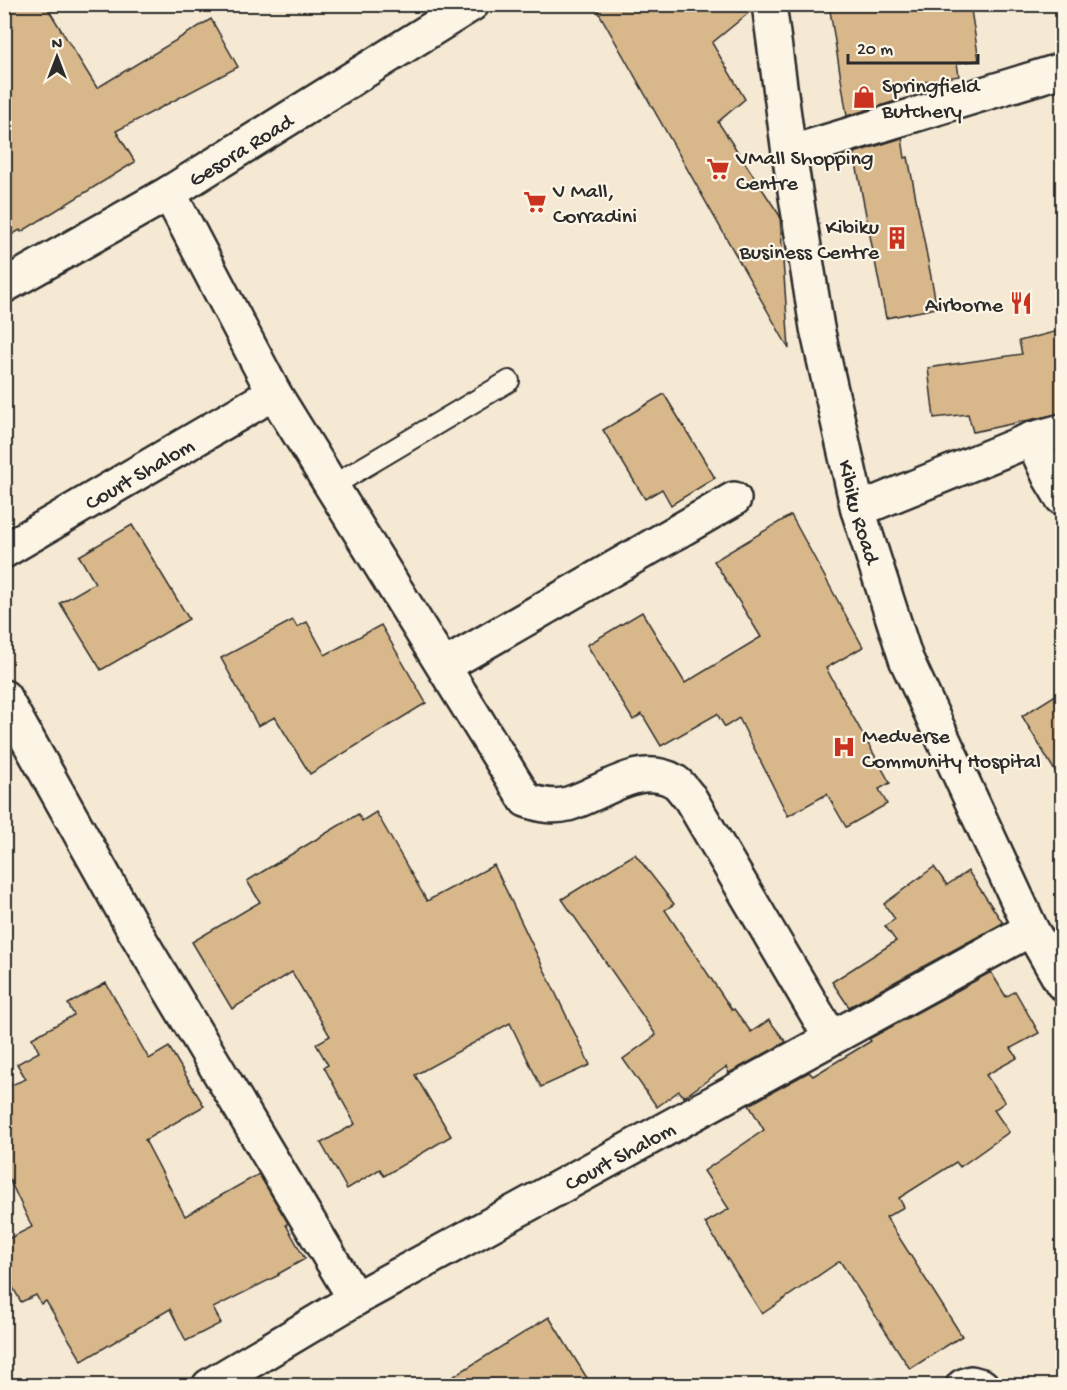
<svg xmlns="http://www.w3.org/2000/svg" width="1067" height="1390" font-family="'Gochi Hand',sans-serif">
	<rect width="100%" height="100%" fill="#f5e9d3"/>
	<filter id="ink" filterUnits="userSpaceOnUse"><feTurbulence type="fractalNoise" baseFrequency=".0167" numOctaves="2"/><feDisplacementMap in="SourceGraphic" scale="12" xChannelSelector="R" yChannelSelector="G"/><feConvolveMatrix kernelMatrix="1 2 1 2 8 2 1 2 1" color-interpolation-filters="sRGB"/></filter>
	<g filter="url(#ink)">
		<g fill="#d8b88b" stroke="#2b2b2b" stroke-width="1.5">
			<polygon points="4,4 45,4 97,88 211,19 238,67 116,131 135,162 21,232 20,230 4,239"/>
			<polygon points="594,4 751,4 751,11 712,43 745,99 718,122 780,216 789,349"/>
			<polygon points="829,4 970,4 979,60 957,63 959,76 894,87 896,101 847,116"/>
			<polygon points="902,138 905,158 908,157 937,308 886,318 854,153"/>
			<polygon points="1062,330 1062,413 973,432 968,414 934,418 928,368 1022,354 1019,341"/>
			<polygon points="664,394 715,478 671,505 662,489 645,499 603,430"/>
			<polygon points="791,515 863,647 826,668 890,783 879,789 887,804 846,827 827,794 788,816 739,718 725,727 717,714 661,746 642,714 633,720 587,645 642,612 685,683 761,637 714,561"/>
			<polygon points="132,525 189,619 101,670 60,603 95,583 79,556"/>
			<polygon points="293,620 297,627 307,622 325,655 381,625 426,703 310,774 275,717 258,726 221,658"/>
			<polygon points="1062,691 1062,783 1022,716"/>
			<polygon points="376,812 427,901 494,865 590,1065 541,1087 510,1023 415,1075 451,1136 384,1176 380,1169 347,1189 321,1143 355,1124 324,1067 328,1065 316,1044 330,1036 292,972 232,1009 192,942 260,902 247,881 358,814 362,821"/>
			<polygon points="635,854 674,904 665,910 732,1010 734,1009 751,1032 769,1020 786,1042 729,1073 726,1067 684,1097 679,1091 657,1107 623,1059 656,1035 562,899"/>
			<polygon points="934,867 947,885 968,871 1003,923 849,1007 832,982 896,941 885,926 895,919 884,904"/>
			<polygon points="991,972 1006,997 1015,991 1039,1033 1011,1048 1017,1058 986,1075 1005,1102 994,1110 1009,1132 960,1167 956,1162 899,1198 904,1207 886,1217 962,1336 910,1369 840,1261 762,1314 705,1223 729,1209 704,1171 764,1130 749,1105 809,1072 813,1076 871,1041 869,1039"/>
			<polygon points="106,983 149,1059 169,1047 204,1106 145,1140 185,1216 259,1174 288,1223 286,1225 305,1259 278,1274 279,1275 213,1308 221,1323 186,1341 170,1309 82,1361 46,1301 41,1304 36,1295 21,1302 4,1271 4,1241 32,1227 4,1168 4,1088 26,1079 17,1064 39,1052 32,1038 74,1015 68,1004"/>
			<polygon points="549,1317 592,1386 438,1386"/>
		</g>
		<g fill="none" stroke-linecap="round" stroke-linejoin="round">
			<g stroke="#2b2b2b" stroke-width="24">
				<polyline id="lane" points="332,486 509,381"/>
			</g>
			<g stroke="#2b2b2b" stroke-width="38">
				<g id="street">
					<path id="s1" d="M769 4 789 153 817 328 858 510 906 659 1031 929 1062 983"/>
					<polyline points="789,153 1062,70"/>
					<path d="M169 193 274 393 526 800C540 805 553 808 568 804 601 795 638 761 674 781 680 784 685 793 690 798L831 1038"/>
					<path id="s2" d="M4 286 169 193 472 4"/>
					<polyline points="1032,439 1050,478 1062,498"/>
					<polyline points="858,510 1032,439 1062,431"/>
					<path id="s3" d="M4 551 274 393"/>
					<polyline points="444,666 734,499"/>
					<polyline points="4,697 133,928 355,1299"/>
					<path id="s4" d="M209 1386 355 1299 1031 929"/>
					<polyline points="963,1386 971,1383 982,1386"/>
				</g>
			</g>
			<use href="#lane" stroke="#fcf5e5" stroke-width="20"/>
			<use href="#street" stroke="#fcf5e5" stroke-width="33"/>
		</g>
	</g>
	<defs>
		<g id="shop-bare" transform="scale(1.8)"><path d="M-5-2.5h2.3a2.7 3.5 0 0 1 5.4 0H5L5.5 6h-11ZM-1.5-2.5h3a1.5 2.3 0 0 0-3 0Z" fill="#c8321e" stroke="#fcf5e5" stroke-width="2.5" paint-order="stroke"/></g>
		<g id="supermarket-bare" transform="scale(1.8)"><path d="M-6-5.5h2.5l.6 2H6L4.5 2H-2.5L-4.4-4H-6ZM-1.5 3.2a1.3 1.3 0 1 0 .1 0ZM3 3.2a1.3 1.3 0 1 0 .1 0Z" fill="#c8321e" stroke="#fcf5e5" stroke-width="2.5" paint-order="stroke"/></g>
		<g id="building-bare" transform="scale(1.8)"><path d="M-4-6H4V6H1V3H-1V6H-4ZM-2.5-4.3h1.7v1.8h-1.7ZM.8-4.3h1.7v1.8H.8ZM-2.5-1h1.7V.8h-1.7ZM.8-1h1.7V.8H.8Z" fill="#c8321e" stroke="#fcf5e5" stroke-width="2.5" paint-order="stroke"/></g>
		<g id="restaurant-bare" transform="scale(1.8)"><path d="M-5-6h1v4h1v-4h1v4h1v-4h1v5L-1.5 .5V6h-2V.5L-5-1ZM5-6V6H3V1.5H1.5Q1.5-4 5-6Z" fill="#c8321e" stroke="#fcf5e5" stroke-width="2.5" paint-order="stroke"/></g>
		<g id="hospital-bare" transform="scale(1.8)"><path d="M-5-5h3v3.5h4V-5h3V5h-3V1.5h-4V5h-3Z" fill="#c8321e" stroke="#fcf5e5" stroke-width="2.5" paint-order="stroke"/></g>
	</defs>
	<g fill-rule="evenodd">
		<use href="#shop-bare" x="864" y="97"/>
		<use href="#supermarket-bare" x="718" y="169"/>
		<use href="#supermarket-bare" x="535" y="202"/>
		<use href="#building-bare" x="897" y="238"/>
		<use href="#restaurant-bare" x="1021" y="303"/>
		<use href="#hospital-bare" x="844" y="747"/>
	</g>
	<g text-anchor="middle" stroke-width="4.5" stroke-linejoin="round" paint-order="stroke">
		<g font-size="22" fill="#2b2b2b" stroke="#fcf5e5" text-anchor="start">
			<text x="882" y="92">Springfield<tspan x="882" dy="25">Butchery</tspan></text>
			<text x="736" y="164">VMall Shopping<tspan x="736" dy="25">Centre</tspan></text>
			<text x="553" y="197">V Mall,<tspan x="553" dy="25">Corradini</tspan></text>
			<text x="879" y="233" text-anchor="end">Kibiku<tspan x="879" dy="25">Business Centre</tspan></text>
			<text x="1003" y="311" text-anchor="end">Airborne</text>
			<text x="862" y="742">Medverse<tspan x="862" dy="25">Community Hospital</tspan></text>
		</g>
		<g font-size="22" fill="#2b2b2b" stroke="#fcf5e5">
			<text dy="8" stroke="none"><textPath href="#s2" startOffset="273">Gesora Road</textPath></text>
			<text dy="8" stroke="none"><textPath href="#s3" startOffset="156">Court Shalom</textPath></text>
			<text dy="8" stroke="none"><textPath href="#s1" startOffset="516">Kibiku Road</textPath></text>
			<text dy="8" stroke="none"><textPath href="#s4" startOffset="471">Court Shalom</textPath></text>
		</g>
	</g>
	<rect width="1067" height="1390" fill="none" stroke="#fcf5e5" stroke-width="24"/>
	<rect x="12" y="12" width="1043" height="1366" fill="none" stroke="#2b2b2b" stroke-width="2" filter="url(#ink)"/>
	<g transform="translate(57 57)" stroke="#fcf5e5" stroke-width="4.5" paint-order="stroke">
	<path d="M0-4.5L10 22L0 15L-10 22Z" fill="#2b2b2b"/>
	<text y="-9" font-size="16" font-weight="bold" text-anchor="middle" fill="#2b2b2b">N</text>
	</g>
	<path d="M848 54v9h130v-9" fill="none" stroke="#2b2b2b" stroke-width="3"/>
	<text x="857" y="54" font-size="18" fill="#2b2b2b" stroke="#fcf5e5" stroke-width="4.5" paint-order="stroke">20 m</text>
</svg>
